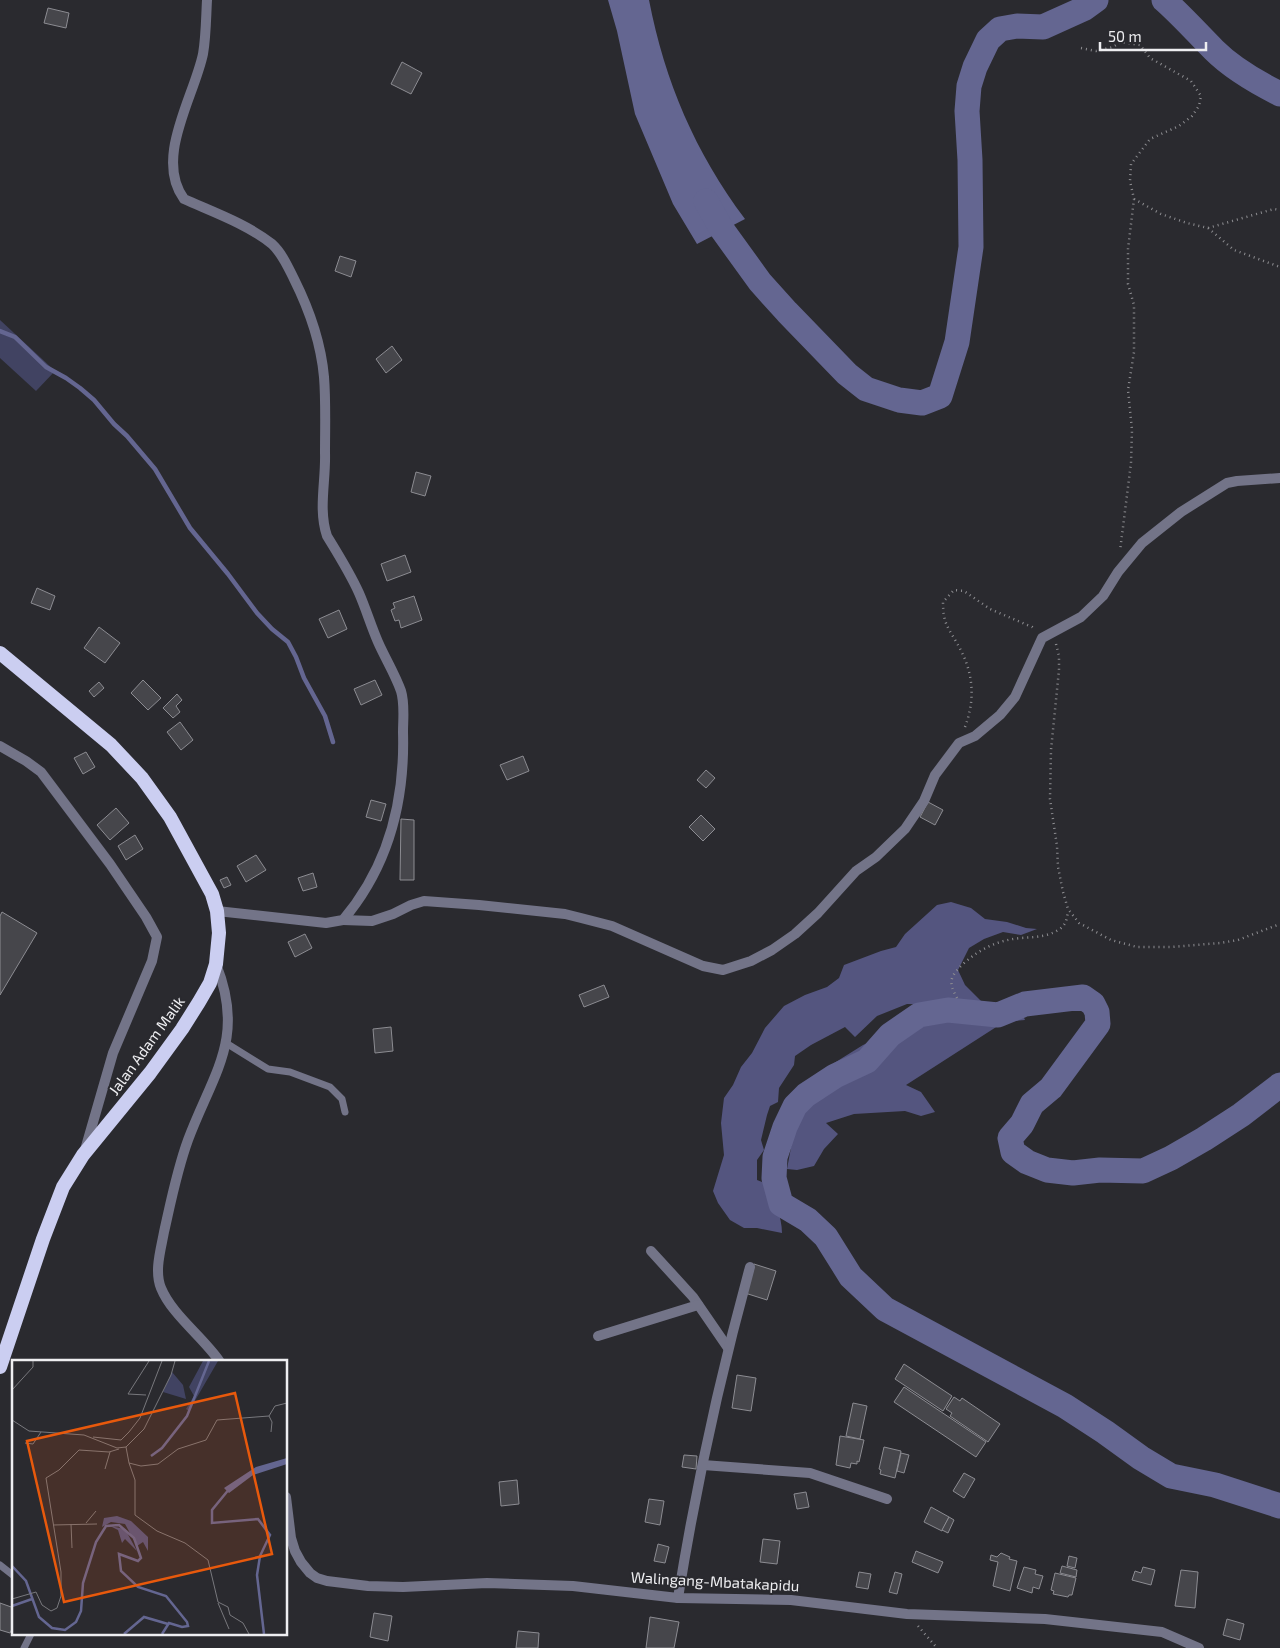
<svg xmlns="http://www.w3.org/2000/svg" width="1280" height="1648" font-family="'Exo 2',sans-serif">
	<rect width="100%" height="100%" fill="#2a2a2f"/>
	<polygon fill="#414362" points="0,320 55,371 36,391 0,358"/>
	<g fill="#54557f">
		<path d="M951 902 971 908 985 919 1007 922 1026 928 1037 929 1021 935 1003 932 984 939 969 948 958 970 965 985 981 1001 959 1009 953 1005 907 1004 877 1016 855 1037 845 1027 811 1045 795 1056 794 1065 779 1088 778 1102 770 1106 767 1115 761 1140 764 1150 757 1160V1180L767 1184C774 1200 782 1216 782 1233L757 1228H744L730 1220 718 1203 713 1191 724 1155 721 1123 724 1098 733 1085 741 1067 752 1053 765 1028 784 1006 805 995 827 987 839 978 844 965 881 951 896 947 905 934 937 905Z"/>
		<polygon points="997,1011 1022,1013 1025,1020 1004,1022 906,1085 921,1092 935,1112 921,1116 905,1111 854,1114 826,1123 838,1134 824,1149 814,1166 797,1170 787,1169 798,1110 810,1083 831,1065 863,1045 893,1032"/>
	</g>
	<path fill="#646691" d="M608 0H649C665 82 695 152 745 219L697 244 673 204 635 114 617 31Z"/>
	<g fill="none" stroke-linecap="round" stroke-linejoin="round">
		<polyline stroke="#646691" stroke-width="4.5" points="0,331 15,337 46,367 66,378 80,388 94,400 114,424 127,436 155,469 190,528 228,574 257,613 272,629 288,642 296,657 304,678 325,716 333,742"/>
		<g stroke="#646691" stroke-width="25">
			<path d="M1164 0C1182 16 1198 34 1214 50 1232 68 1258 83 1280 94"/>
			<polyline points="706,201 721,228 760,282 787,312 847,374 866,389 899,400 922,403 940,396 957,342 971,247 970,160 967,111 969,86 975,67 988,40 1000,29 1017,26 1043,27 1085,8 1096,0"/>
			<polyline points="1280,1085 1241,1115 1204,1139 1171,1158 1143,1171 1100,1170 1073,1173 1047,1170 1027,1162 1013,1152 1010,1138 1022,1124 1032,1104 1051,1088 1098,1024 1097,1012 1093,1004 1083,997 1025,1004 998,1015 948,1010 919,1015 890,1035 867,1061 835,1076 806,1095 795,1106 785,1127 775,1157 774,1178 781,1204 808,1220 826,1237 851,1277 885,1309 1065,1406 1105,1432 1141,1458 1171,1476 1215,1485 1280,1506"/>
		</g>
	</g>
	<g fill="#46464b" stroke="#8c8c92">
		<polygon points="48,8 69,13 66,28 44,23"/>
		<polygon points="402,62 422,73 411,94 391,84"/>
		<polygon points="340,256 356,261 351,277 335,271"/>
		<polygon points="392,346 402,360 386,373 376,359"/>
		<polygon points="416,472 431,476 425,496 411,492"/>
		<polygon points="405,555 411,572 387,581 381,564"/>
		<polygon points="37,588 55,596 50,610 31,603"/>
		<polygon points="414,596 422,620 401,628 399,620 395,621 391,610 395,608 393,603"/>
		<polygon points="339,610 347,629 328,638 319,619"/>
		<polygon points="99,627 120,643 105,663 84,648"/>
		<polygon points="143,680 161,698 148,710 131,693"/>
		<polygon points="375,680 382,695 361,705 354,689"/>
		<polygon points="99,682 104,688 94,697 89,691"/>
		<polygon points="177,694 182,700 176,706 180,712 173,718 163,708"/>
		<polygon points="180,722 193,740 181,750 167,732"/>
		<polygon points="86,752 95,767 83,774 74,758"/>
		<polygon points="523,756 529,771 507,780 500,765"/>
		<polygon points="706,770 715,778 706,788 697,780"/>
		<polygon points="371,800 386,804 381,821 366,817"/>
		<polygon points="928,802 943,810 935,825 920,817"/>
		<polygon points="116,808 129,823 110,840 97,825"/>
		<polygon points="701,815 715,829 703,841 689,827"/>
		<polygon points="401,819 414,820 414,880 400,880"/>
		<polygon points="135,835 143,849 126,860 118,846"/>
		<polygon points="256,855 266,870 246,882 237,866"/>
		<polygon points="313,873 317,887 303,891 298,878"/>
		<polygon points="227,877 231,885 224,888 220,880"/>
		<polygon points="2,912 37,933 0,995 0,916"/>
		<polygon points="305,934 312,948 295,957 288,942"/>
		<polygon points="604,985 609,997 584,1007 579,995"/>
		<polygon points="391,1027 393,1051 375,1053 373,1029"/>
		<polygon points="754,1264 776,1271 767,1300 745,1293"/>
		<polygon points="904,1364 952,1396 943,1411 895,1379"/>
		<polygon points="737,1375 756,1378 751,1411 732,1408"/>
		<polygon points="904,1387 986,1442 976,1457 894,1402"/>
		<polygon points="954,1397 960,1401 962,1398 1000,1424 988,1442 950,1416 952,1413 946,1409"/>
		<polygon points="853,1403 867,1406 860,1439 846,1436"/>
		<polygon points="840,1436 864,1440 859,1462 857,1461 857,1464 851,1463 850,1468 836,1465"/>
		<polygon points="884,1447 901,1451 895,1478 880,1474 881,1470 879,1469"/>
		<polygon points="901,1453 909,1455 904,1473 897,1471"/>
		<polygon points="684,1455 697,1456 696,1469 682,1467"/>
		<polygon points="964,1473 975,1479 964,1498 953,1491"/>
		<polygon points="517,1480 519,1504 501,1506 499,1482"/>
		<polygon points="806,1492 809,1507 797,1509 794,1494"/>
		<polygon points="649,1499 664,1501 660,1525 645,1522"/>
		<polygon points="931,1507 949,1517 942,1531 924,1522"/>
		<polygon points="949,1517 954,1520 948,1533 942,1530"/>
		<polygon points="763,1539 780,1541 777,1564 760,1562"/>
		<polygon points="658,1544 669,1547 665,1563 654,1561"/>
		<polygon points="916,1551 943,1562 938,1573 912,1562"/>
		<polygon points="1001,1553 1010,1557 1009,1559 1017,1561 1010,1591 993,1586 998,1562 990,1560 991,1555 997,1557"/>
		<polygon points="1069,1556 1077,1558 1075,1568 1067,1566"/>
		<polygon points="1062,1566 1077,1570 1076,1577 1060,1573"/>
		<polygon points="1024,1567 1036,1570 1035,1574 1043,1576 1039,1589 1033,1587 1032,1593 1017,1588"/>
		<polygon points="1143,1567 1155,1570 1151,1585 1132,1580 1135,1571 1141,1573"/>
		<polygon points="1181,1570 1198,1572 1195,1608 1175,1606"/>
		<polygon points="859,1572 871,1574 868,1589 856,1587"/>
		<polygon points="895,1572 902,1574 897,1594 889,1592"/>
		<polygon points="1055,1573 1076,1578 1072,1595 1069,1595 1068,1597 1053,1594 1054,1591 1051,1590"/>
		<polygon points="0,1603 14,1608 14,1624 10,1633 0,1630"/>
		<polygon points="374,1613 392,1616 388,1641 370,1637"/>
		<polygon points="650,1617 679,1622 674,1648 646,1648"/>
		<polygon points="1227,1619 1244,1624 1240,1640 1223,1635"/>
		<polygon points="518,1631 539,1633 538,1648 516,1648"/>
	</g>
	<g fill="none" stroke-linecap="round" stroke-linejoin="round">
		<g stroke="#8e8e92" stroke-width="2.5" stroke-dasharray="1 4" stroke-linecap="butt">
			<polyline points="1081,48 1096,51 1113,47 1121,42 1140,45 1150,58 1191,81 1201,96 1199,106 1192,116 1179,126 1150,139 1131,164 1130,181 1134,199 1128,249 1128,284 1134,305 1134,352 1128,390 1132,430 1131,463 1120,551"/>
			<polyline points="1134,199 1161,214 1187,223 1208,228 1274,209 1280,210"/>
			<polyline points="1208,228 1234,250 1280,267"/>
			<polyline points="1056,644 1059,656 1059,670 1051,750 1050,799 1057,846 1058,867 1063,892 1068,909 1079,923 1111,940 1137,947 1171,947 1220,943 1238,940 1280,924"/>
			<path d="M965 727C976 698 973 671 958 645 948 627 943 624 943 602L954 590 964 591 990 609 1032 627 1034 629"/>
			<path d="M957 998C948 982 950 977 962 965 979 949 998 940 1021 938 1035 937 1049 937 1061 928 1067 923 1067 917 1068 911"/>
			<polyline points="918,1626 937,1648"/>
		</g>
		<g stroke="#737488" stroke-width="7">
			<polyline points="226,1043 268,1069 290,1072 330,1087 342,1099 345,1112"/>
			<polyline points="0,1565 14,1576"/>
			<polyline points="24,1648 31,1634"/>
		</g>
		<g stroke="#737488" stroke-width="10">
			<path d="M207 0C206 18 206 37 203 54 194 97 154 158 184 199 213 212 247 224 272 244 282 253 288 267 294 279 309 309 321 343 324 377 326 402 325 428 325 453 326 481 318 509 327 536 338 554 350 573 359 593 366 609 371 626 378 642 385 658 395 674 401 691 405 704 403 719 403 732 405 802 388 867 343 920L326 923 217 911"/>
			<polyline points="0,746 26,761 41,772 110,864 146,917 157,937 152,961 113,1053 85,1150"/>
			<polyline points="343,920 372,921 393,914 411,905 424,901 479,905 565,914 581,918 612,926 703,966 723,970 751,961 772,950 795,934 818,913 856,871 876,857 905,829 924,801 935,775 959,743 975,736 1000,715 1015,697 1042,638 1081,617 1103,596 1118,572 1142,543 1181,512 1227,483 1237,481 1280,478"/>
			<polyline points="651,1251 693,1297 728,1348"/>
			<polyline points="598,1336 698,1305"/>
			<polyline points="703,1465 810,1473 887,1499"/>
			<path d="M678 1598C696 1486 720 1376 750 1267"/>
		</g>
		<g stroke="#737488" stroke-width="10">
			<path d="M216 964C246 1039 213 1073 188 1140 177 1170 171 1201 164 1232 161 1249 154 1271 161 1288 172 1315 203 1337 220 1362"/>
			<polyline points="286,1497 291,1538 295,1551 301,1562 310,1573 317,1578 327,1581 368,1586 403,1587 487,1583 573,1586 678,1598 791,1600 907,1614 1045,1619 1162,1632 1199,1648"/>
		</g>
		<polyline stroke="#cbcef1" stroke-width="14" points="0,653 111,745 142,778 170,817 212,894 217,911 219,933 216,964 210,983 199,1002 182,1029 150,1073 83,1155 63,1187 43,1239 0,1367"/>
	</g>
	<g text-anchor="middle" stroke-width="4" stroke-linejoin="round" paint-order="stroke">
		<g font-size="15" fill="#eeeef1" stroke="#2a2a2f">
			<text transform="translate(147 1046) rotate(-54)" y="5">Jalan Adam Malik</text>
			<text transform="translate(715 1582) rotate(3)" y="5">Walingang-Mbatakapidu</text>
		</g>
	</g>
	<g transform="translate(12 1360)">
		<rect width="275" height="275" fill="#2a2a2f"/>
		<path d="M191 1H206L177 51 174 49 182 36 177 27ZM160 12 171 25 174 39 151 32Z" fill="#414362"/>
		<path d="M105 156 119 161 136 177V191L131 182 125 186 113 164 99 162 90 167 92 158ZM98 166 113 169 125 191 113 179 110 183 106 170Z" fill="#54557f"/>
		<path d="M275 98V104L241 115 217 133 212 128 244 107Z" fill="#646691"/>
		<path fill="none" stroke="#646691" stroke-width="2.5" d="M139 96 150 88 175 56 197 1M218 128 200 150V163L246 159 258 175 248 196 245 215 252 274M0 206 14 221 27 257 40 268 53 270 64 262 69 251 71 223 84 182 94 166 107 165 122 178 129 198 126 201 107 194 109 211 126 227 154 236 175 262 176 266 170 267 157 263 150 274M0 246 20 239M112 274 132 257 156 264"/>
		<path fill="none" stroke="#78787d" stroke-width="1" d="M0 30 21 7V1M134 35 116 34 137 1M257 56 260 62 259 72M0 60 17 71 72 75 105 88 114 87 132 69 159 15 163 1M81 77 109 80 117 72 128 58 150 1M13 83 21 84 29 72M114 87 117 103 129 106 146 104 166 89 194 80 205 60 257 56 263 46 275 43M117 103 123 120V155L145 171 173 183 196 200 206 242 216 247 218 255 231 263 237 274M93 109 98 92M74 163 84 151M59 164 60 188M41 165 85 164M0 239 24 232 30 245 39 251 45 248 49 236V212L34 118 47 110 67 90 97 92 107 89M206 243 217 269"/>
		<path fill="#e8590c" fill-opacity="0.15" stroke="#e8590c" stroke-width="2.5" d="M223 33 260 194 52 242 15 81Z"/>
		<rect width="275" height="275" fill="none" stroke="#eeeef1" stroke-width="2.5"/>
	</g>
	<path d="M1100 42v8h106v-8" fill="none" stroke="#eeeef1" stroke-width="2.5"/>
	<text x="1108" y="42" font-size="15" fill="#eeeef1" stroke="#2a2a2f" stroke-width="4" paint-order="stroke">50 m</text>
</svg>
